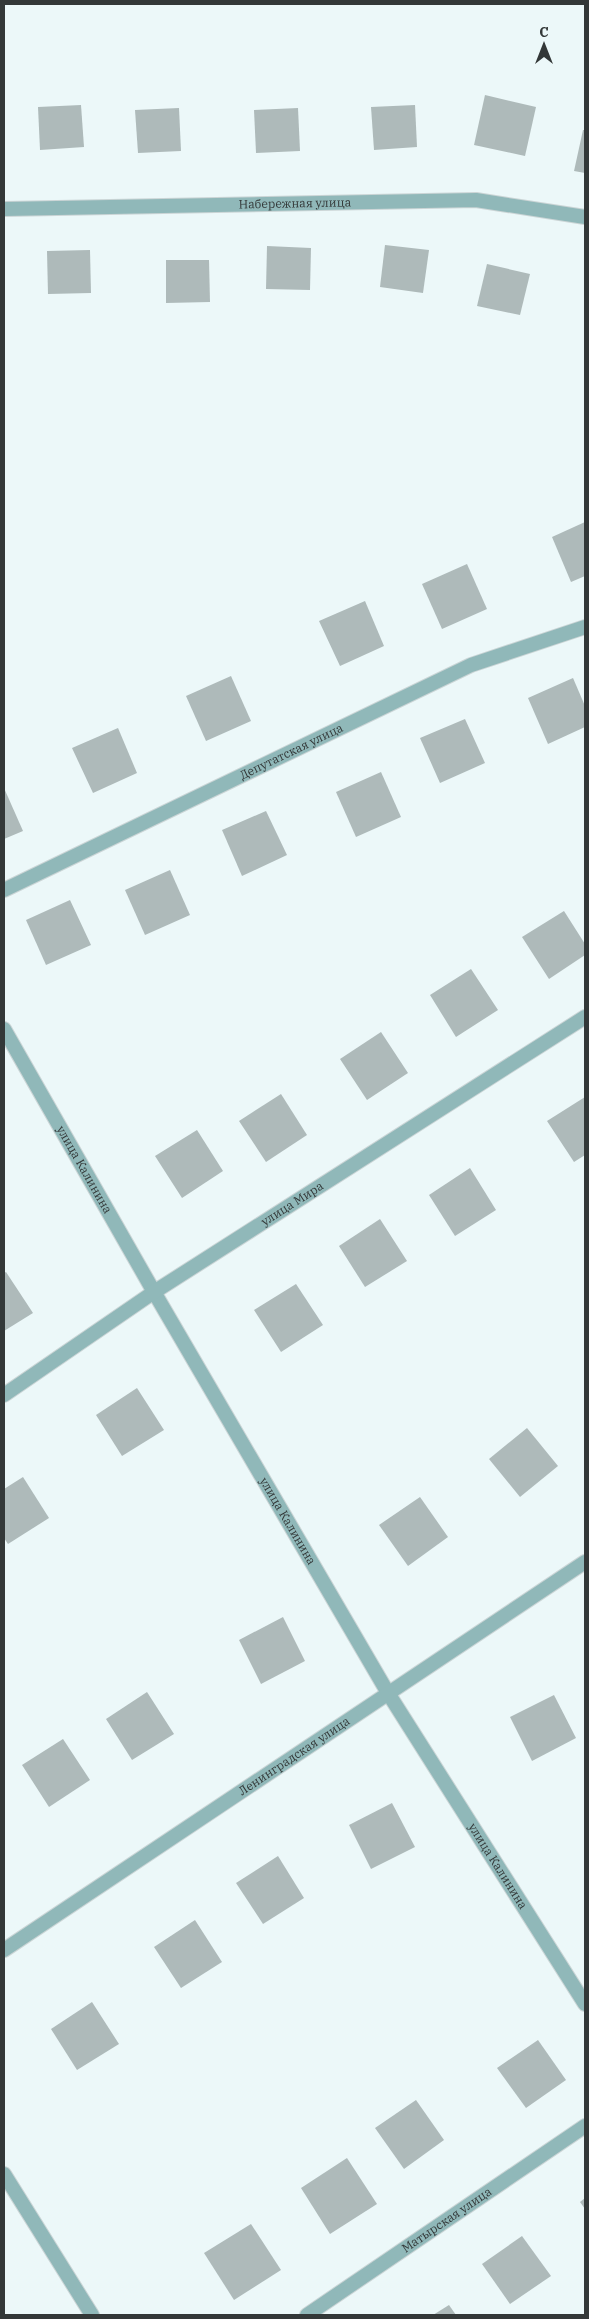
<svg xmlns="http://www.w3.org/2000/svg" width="589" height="2319" font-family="'IBM Plex Serif',serif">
	<rect width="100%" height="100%" fill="#ecf8f9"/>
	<g fill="#aebaba">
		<polygon points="485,95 536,107 525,156 474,145"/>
		<polygon points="81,105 84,147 40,150 38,107"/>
		<polygon points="415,105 417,147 374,150 371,107"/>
		<polygon points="179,108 181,151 138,153 135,110"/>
		<polygon points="298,108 300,151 256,153 254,110"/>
		<polygon points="583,130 585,130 585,173 574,171"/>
		<polygon points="385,245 429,250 423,293 380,287"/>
		<polygon points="267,246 311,248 310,290 266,289"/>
		<polygon points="90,250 91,293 48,294 47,251"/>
		<polygon points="166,260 209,260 210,302 166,303"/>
		<polygon points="487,264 530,274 520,315 477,306"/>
		<polygon points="585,522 585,576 571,582 552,537"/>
		<polygon points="467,564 487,609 442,629 422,584"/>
		<polygon points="365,601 384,646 340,666 319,621"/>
		<polygon points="231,676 251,721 206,741 186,696"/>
		<polygon points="573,678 585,706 585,727 548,744 528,698"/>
		<polygon points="465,719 485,763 440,783 420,738"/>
		<polygon points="118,728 137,773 93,793 72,748"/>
		<polygon points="381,772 401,817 356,837 336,792"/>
		<polygon points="4,788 23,831 4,839"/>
		<polygon points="266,811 287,855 242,876 222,830"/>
		<polygon points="170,870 190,915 145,935 125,890"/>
		<polygon points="70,900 91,945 46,965 26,920"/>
		<polygon points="564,911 585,944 585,955 549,979 522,937"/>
		<polygon points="471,969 498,1010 456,1037 430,995"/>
		<polygon points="381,1032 408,1073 367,1100 340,1059"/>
		<polygon points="281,1094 307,1135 266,1162 239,1121"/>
		<polygon points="585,1097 585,1155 574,1162 547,1121"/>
		<polygon points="197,1130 223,1171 182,1198 155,1156"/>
		<polygon points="470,1168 496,1210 455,1236 429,1195"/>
		<polygon points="380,1219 407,1261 365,1287 339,1246"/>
		<polygon points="6,1272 33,1313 4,1331 4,1273"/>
		<polygon points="296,1284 323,1325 281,1352 254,1310"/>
		<polygon points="137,1388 164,1430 122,1456 96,1415"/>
		<polygon points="527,1428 558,1466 520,1497 489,1459"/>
		<polygon points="23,1477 49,1518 8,1544 4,1538 4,1489"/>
		<polygon points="420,1497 448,1537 408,1566 379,1525"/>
		<polygon points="283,1617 305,1661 261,1684 239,1640"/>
		<polygon points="147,1692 174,1734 132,1760 106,1719"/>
		<polygon points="554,1695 576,1738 532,1761 510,1717"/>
		<polygon points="63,1739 90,1780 49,1807 22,1765"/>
		<polygon points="392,1803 415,1847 371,1869 349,1825"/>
		<polygon points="278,1856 304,1898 263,1924 236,1883"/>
		<polygon points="195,1920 222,1962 181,1988 154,1947"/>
		<polygon points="92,2002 119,2044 77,2070 51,2029"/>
		<polygon points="538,2040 566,2080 526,2108 497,2068"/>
		<polygon points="416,2100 444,2140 404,2169 375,2128"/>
		<polygon points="347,2158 377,2204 330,2234 301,2188"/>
		<polygon points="585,2198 585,2209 580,2202"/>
		<polygon points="251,2224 281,2270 234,2300 204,2253"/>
		<polygon points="522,2236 551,2276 510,2304 482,2264"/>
		<polygon points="449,2305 456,2315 433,2315"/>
	</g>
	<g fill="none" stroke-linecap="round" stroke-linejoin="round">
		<g stroke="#cbd5d6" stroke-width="16">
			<g id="minor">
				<path id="s1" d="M4 209 476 200 585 217"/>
				<path id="s2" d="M4 890 471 665 585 627"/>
				<path id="s3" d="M4 1029 154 1292 388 1693 585 2004"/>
				<path id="s4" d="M4 1395 154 1292 585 1017"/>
				<path id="s5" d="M4 1950 585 1562"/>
				<polyline points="4,2174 92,2315"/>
				<path id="s6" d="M307 2315 585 2126"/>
			</g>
		</g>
		<use href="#minor" stroke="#90b8b9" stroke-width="14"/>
	</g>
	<g text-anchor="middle" stroke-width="4" stroke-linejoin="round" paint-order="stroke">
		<g font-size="12" fill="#333838" stroke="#ecf8f9">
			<text dy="4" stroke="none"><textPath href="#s1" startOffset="291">Набережная улица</textPath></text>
			<text dy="4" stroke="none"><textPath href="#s2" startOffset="319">Депутатская улица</textPath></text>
			<text dy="4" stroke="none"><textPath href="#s3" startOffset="162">улица Калинина</textPath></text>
			<text dy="4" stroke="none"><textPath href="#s4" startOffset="346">улица Мира</textPath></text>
			<text dy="4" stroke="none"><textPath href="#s3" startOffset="568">улица Калинина</textPath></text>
			<text dy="4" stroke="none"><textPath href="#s5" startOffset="349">Ленинградская улица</textPath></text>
			<text dy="4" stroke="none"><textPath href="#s3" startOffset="972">улица Калинина</textPath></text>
			<text dy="4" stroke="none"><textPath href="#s6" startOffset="169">Матырская улица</textPath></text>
		</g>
	</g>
	<rect width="589" height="2319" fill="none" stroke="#333838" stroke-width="10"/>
	<g transform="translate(544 45)" stroke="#ecf8f9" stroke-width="4" paint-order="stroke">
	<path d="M0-4L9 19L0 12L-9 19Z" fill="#333838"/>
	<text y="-8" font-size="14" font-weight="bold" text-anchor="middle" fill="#333838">С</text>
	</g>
</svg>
